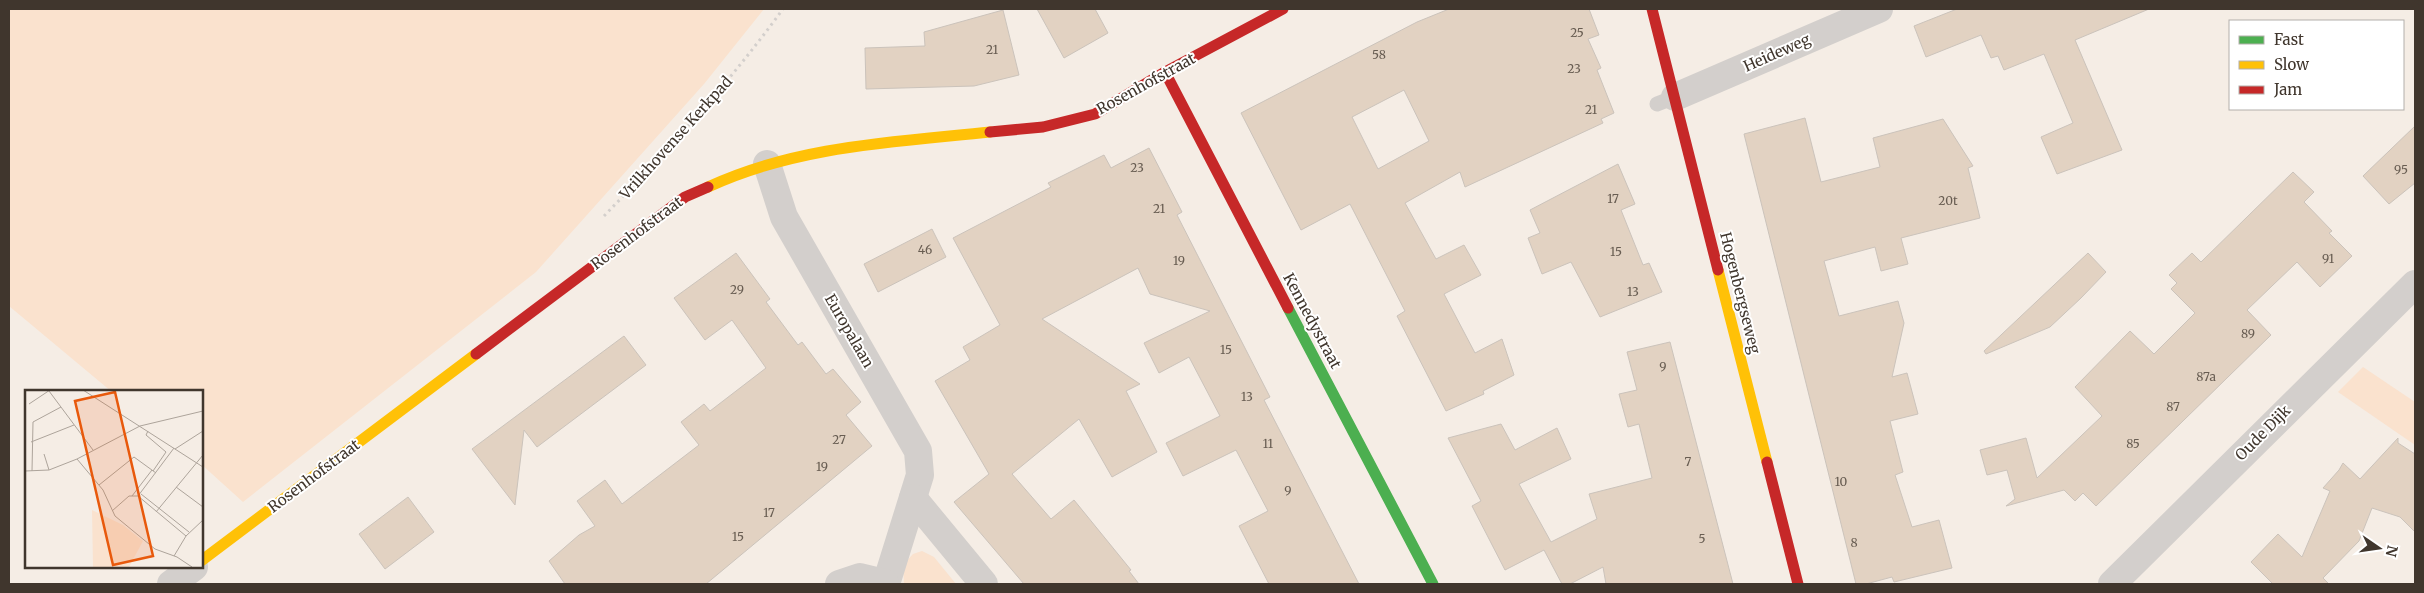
<svg xmlns="http://www.w3.org/2000/svg" width="2424" height="593" font-family="Merriweather,serif">
	<rect width="100%" height="100%" fill="#f5ede5"/>
	<g fill="#fae2ce">
		<polygon points="9,9 764,9 704,84 536,272 243,502 201,464 201,392 112,392 9,306"/>
		<polygon points="2363,367 2415,402 2415,445 2338,392"/>
		<polygon points="922,551 934,557 956,584 904,584 903,565 913,554"/>
	</g>
	<g fill="#e2d2c2" stroke="#cbc3bb" fill-rule="evenodd">
		<polygon points="1037,9 1095,9 1108,33 1064,58"/>
		<path d="M1449 9H1589L1599 35 1588 39 1601 68 1597 70 1614 113 1601 119 1603 123 1465 187 1460 172 1405 203 1436 259 1464 245 1481 275 1444 294 1475 353 1502 339 1514 375 1483 391 1484 394 1446 411 1397 316 1405 311 1350 204 1301 230 1241 113 1417 22ZM1404 90 1429 141 1378 169 1352 117Z"/>
		<polygon points="1957,9 2149,9 2075,40 2122,150 2057,174 2041,137 2073,123 2044,54 2004,70 1998,56 1991,58 1981,35 1926,57 1914,26"/>
		<polygon points="1003,10 1019,75 974,86 866,89 865,48 925,46 924,32"/>
		<polygon points="1805,118 1821,182 1880,167 1873,138 1943,119 1973,166 1968,168 1980,218 1901,238 1908,264 1881,271 1875,247 1824,261 1839,316 1898,301 1904,323 1892,377 1907,373 1918,414 1890,421 1903,472 1895,475 1912,527 1939,520 1952,568 1894,582 1892,577 1866,584 1856,584 1744,134"/>
		<polygon points="2415,126 2415,183 2389,204 2363,176"/>
		<polygon points="1149,148 1182,212 1177,215 1270,397 1264,400 1359,584 1269,584 1239,526 1268,511 1236,450 1183,476 1166,443 1220,416 1189,357 1159,373 1144,343 1210,311 1150,294 1138,268 1042,319 1140,384 1126,391 1157,452 1112,477 1079,419 1012,474 1051,519 1074,500 1131,570 1129,571 1139,584 1024,584 954,502 989,474 935,381 970,360 963,347 1000,325 953,238 1051,187 1048,183 1104,155 1111,168"/>
		<polygon points="1618,164 1635,204 1621,210 1643,265 1649,263 1662,292 1600,317 1571,262 1542,274 1528,238 1540,233 1530,210"/>
		<polygon points="2293,172 2314,192 2304,202 2332,231 2329,233 2352,256 2320,287 2297,262 2247,310 2271,335 2096,506 2083,493 2075,501 2064,490 2006,506 2015,499 2007,470 1987,475 1980,450 2026,438 2037,478 2102,416 2075,387 2130,331 2154,354 2195,313 2171,289 2177,283 2169,275 2192,253 2201,262"/>
		<polygon points="932,229 946,257 878,292 864,264"/>
		<polygon points="736,253 770,299 766,302 798,345 802,342 826,374 833,369 861,402 846,415 872,446 706,584 565,584 549,561 579,535 595,526 577,501 605,480 622,504 699,445 681,422 704,404 710,411 766,368 732,320 705,340 674,298"/>
		<polygon points="2088,253 2106,272 2081,298 2050,327 1986,354 1984,351"/>
		<polygon points="624,336 646,365 537,447 524,430 515,505 472,449"/>
		<polygon points="1670,342 1733,584 1606,584 1603,567 1570,584 1562,584 1544,550 1505,570 1472,506 1481,501 1448,438 1501,424 1515,450 1557,428 1571,459 1519,484 1551,542 1597,519 1589,494 1652,478 1639,424 1628,427 1619,394 1637,390 1627,352"/>
		<polygon points="2398,438 2398,443 2415,454 2415,532 2400,517 2372,508 2359,541 2323,578 2329,584 2273,584 2251,562 2278,534 2302,557 2330,491 2323,488 2339,470 2343,463 2360,479"/>
		<polygon points="408,497 434,532 385,569 359,534"/>
	</g>
	<g fill="none" stroke-linecap="round" stroke-linejoin="round">
		<path stroke="#d3cfcc" stroke-width="3" stroke-dasharray="2.5 4" stroke-linecap="butt" d="M604 216C668 150 729 83 783 9"/>
		<polyline stroke="#d3cfcc" stroke-width="15" points="1657,104 1675,97"/>
		<g stroke="#d3cfcc" stroke-width="28">
			<polyline points="1675,97 1879,9"/>
			<polyline points="767,164 784,217 918,451 920,475 886,584"/>
			<polyline points="913,498 984,584"/>
			<polyline points="171,584 194,567"/>
			<polyline points="839,584 860,577 885,583"/>
			<polyline points="2112,584 2415,284"/>
		</g>
		<polyline stroke="#4caf50" stroke-width="11" points="1288,308 1433,584"/>
		<g stroke="#ffc107" stroke-width="11">
			<path d="M708 187C796 146 894 142 990 132"/>
			<polyline points="1718,270 1767,462"/>
			<polyline points="201,561 476,354"/>
		</g>
		<g stroke="#c62828" stroke-width="11">
			<polyline points="1652,9 1718,270"/>
			<polyline points="1165,72 1288,308"/>
			<polyline points="990,132 1043,127 1095,114 1165,72 1283,9"/>
			<polyline points="476,354 685,197 708,187"/>
			<polyline points="1767,462 1798,584"/>
		</g>
	</g>
	<g text-anchor="middle" stroke-width="4" stroke-linejoin="round" paint-order="stroke">
		<g font-size="12" fill="#685d52">
			<text x="1577" y="37">25</text>
			<text x="992" y="54">21</text>
			<text x="1379" y="59">58</text>
			<text x="1574" y="73">23</text>
			<text x="1591" y="114">21</text>
			<text x="1137" y="172">23</text>
			<text x="2401" y="174">95</text>
			<text x="1613" y="203">17</text>
			<text x="1948" y="205">20t</text>
			<text x="1159" y="213">21</text>
			<text x="925" y="254">46</text>
			<text x="1616" y="256">15</text>
			<text x="2328" y="263">91</text>
			<text x="1179" y="265">19</text>
			<text x="737" y="294">29</text>
			<text x="1633" y="296">13</text>
			<text x="2248" y="338">89</text>
			<text x="1226" y="354">15</text>
			<text x="1663" y="371">9</text>
			<text x="2206" y="381">87a</text>
			<text x="1247" y="401">13</text>
			<text x="2173" y="411">87</text>
			<text x="839" y="444">27</text>
			<text x="1268" y="448">11</text>
			<text x="2133" y="448">85</text>
			<text x="1688" y="466">7</text>
			<text x="822" y="471">19</text>
			<text x="1841" y="486">10</text>
			<text x="1288" y="495">9</text>
			<text x="769" y="517">17</text>
			<text x="738" y="541">15</text>
			<text x="1702" y="543">5</text>
			<text x="1854" y="547">8</text>
		</g>
		<g font-size="15" fill="#40362d" stroke="#fff">
			<text transform="translate(1777 53) rotate(-24)" y="5">Heideweg</text>
			<text transform="translate(1146 84) rotate(-29)" y="5">Rosenhofstraat</text>
			<text transform="translate(676 138) rotate(-48)" y="5">Vrilkhovense Kerkpad</text>
			<text transform="translate(637 233) rotate(-37)" y="5">Rosenhofstraat</text>
			<text transform="translate(1740 293) rotate(76)" y="5">Hogenbergseweg</text>
			<text transform="translate(1312 321) rotate(62)" y="5">Kennedystraat</text>
			<text transform="translate(849 331) rotate(60)" y="5">Europalaan</text>
			<text transform="translate(2263 433) rotate(-45)" y="5">Oude Dijk</text>
			<text transform="translate(314 476) rotate(-37)" y="5">Rosenhofstraat</text>
		</g>
	</g>
	<g transform="translate(25 390)">
		<rect width="178" height="178" fill="#f5ede5"/>
		<path d="M67 120 98 135 118 151 104 177H68Z" fill="#fae2ce"/>
		<path fill="none" stroke="#ada49b" stroke-width="1" d="M58 0 178 77M24 1 68 60M4 14 25 0M123 41 121 45 141 62 128 81M6 52 49 35M150 59 178 41M19 64 24 80M52 69 78 100 90 126 130 159 152 167 167 177M0 81 24 80 52 69 115 36 178 21M7 81 8 32 36 17M74 95 109 67 131 83M151 97 178 117M116 104 164 142M107 106 127 80M113 106 161 146M87 121 104 106H113L149 58M131 122 178 65M149 166 161 146 178 130"/>
		<path fill="#e8590c" fill-opacity="0.15" stroke="#e8590c" stroke-width="2.5" d="M90 2 128 166 88 175 50 11Z"/>
		<rect width="178" height="178" fill="none" stroke="#40362d" stroke-width="2.5"/>
	</g>
	<rect width="2424" height="593" fill="none" stroke="#40362d" stroke-width="20"/>
	<rect x="2229" y="20" width="175" height="90" fill="#ffffff" stroke="#b3afab"/>
	<rect x="2239" y="36" width="25" height="8" fill="#4caf50" stroke="#b3afab"/>
	<text x="2274" y="45" font-size="15" fill="#40362d">Fast</text>
	<rect x="2239" y="61" width="25" height="8" fill="#ffc107" stroke="#b3afab"/>
	<text x="2274" y="70" font-size="15" fill="#40362d">Slow</text>
	<rect x="2239" y="86" width="25" height="8" fill="#c62828" stroke="#b3afab"/>
	<text x="2274" y="95" font-size="15" fill="#40362d">Jam</text>
	<g transform="translate(2379 548) rotate(103)" stroke="#ffffff" stroke-width="4" paint-order="stroke">
	<path d="M0-4L9 19L0 12L-9 19Z" fill="#40362d"/>
	<text y="-8" font-size="14" font-weight="bold" text-anchor="middle" fill="#40362d">N</text>
	</g>
</svg>
